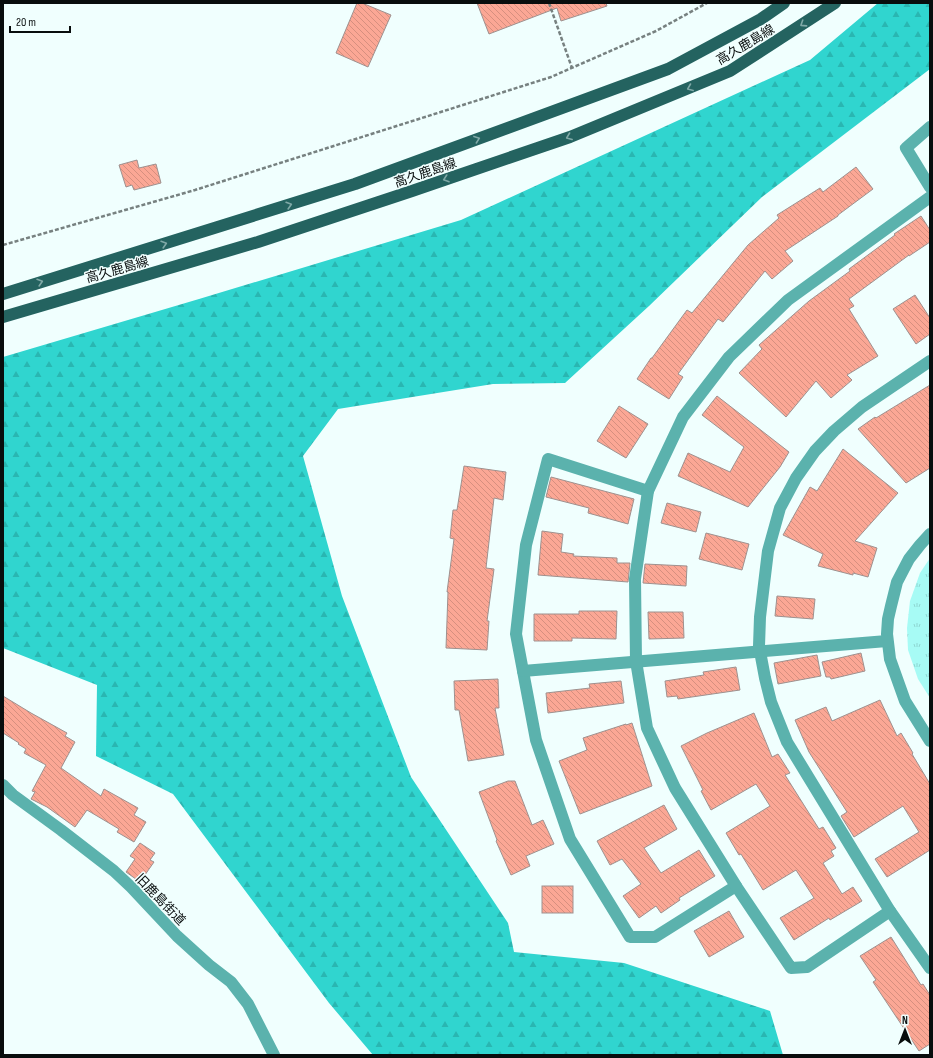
<svg xmlns="http://www.w3.org/2000/svg" width="933" height="1058" font-family="'Sofia Sans Condensed','Noto Sans JP',sans-serif">
	<defs>
		<pattern id="grass-tufts" width="24" height="20" patternUnits="userSpaceOnUse"><rect width="24" height="20" fill="#a7fbf5"/><path d="M3 7l-1-3M5 7V3M7 7l1-3M15 17l-1-3M17 17v-4M19 17l1-3" fill="none" stroke="#8ed6d1"/></pattern>
		<pattern id="forest-firs" width="22" height="20" patternUnits="userSpaceOnUse"><rect width="22" height="20" fill="#30d5cf"/><path d="M5 1l3.5 6h-7zM16 11l3.5 6h-7z" fill="#29b6b1"/></pattern>
		<pattern id="building-back-hatch" width="6" height="6" patternUnits="userSpaceOnUse"><rect width="6" height="6" fill="#fba795"/><path d="M-1 5l2 2M0 0l6 6M5-1l2 2" fill="none" stroke="#d68f7f"/></pattern>
	</defs>
	<rect width="100%" height="100%" fill="#f0fffe"/>
	<polygon fill="url(#grass-tufts)" points="930,558 930,698 918,679 908,650 907,628 910,601 920,573"/>
	<polygon fill="url(#forest-firs)" points="878,3 930,3 930,69 762,197 649,306 565,383 493,384 338,409 303,456 342,596 411,777 508,923 514,952 624,963 770,1011 783,1055 373,1055 329,1003 173,794 96,756 97,685 3,648 3,357 199,299 461,220 810,60"/>
	<g fill="url(#building-back-hatch)" stroke="#9e918f">
		<polygon points="357,3 362,3 391,15 368,67 336,53"/>
		<polygon points="477,3 606,3 607,6 561,21 557,8 489,34"/>
		<polygon points="137,160 139,168 156,164 161,183 134,190 132,185 126,187 119,165"/>
		<polygon points="856,167 873,189 838,215 838,216 785,251 793,261 772,279 765,271 723,322 718,319 678,374 683,377 669,399 637,379 651,358 652,358 687,310 692,313 748,245 779,218 777,215 820,188 823,192"/>
		<polygon points="921,216 930,230 930,242 909,256 909,255 849,299 854,306 849,309 878,356 847,375 852,380 831,398 816,381 786,417 739,373 762,349 759,345 809,301 850,271 849,269 895,235 894,234"/>
		<polygon points="915,295 930,318 930,334 916,344 893,309"/>
		<polygon points="930,385 930,468 906,483 858,429 875,417 876,418"/>
		<polygon points="717,396 789,452 780,467 748,507 678,476 688,453 730,472 744,447 702,415"/>
		<polygon points="619,406 648,424 626,458 597,441"/>
		<polygon points="843,449 898,493 855,541 877,548 868,577 853,573 853,575 818,566 823,554 783,535 810,487 817,491"/>
		<polygon points="464,466 506,472 503,500 494,498 486,568 494,569 487,621 489,621 487,650 446,648 448,592 447,592 454,539 450,538 453,510 457,510"/>
		<polygon points="551,477 634,499 628,524 588,513 589,508 546,497"/>
		<polygon points="667,503 701,512 696,532 661,523"/>
		<polygon points="542,531 563,534 561,552 574,554 573,556 617,558 617,563 630,563 628,582 538,575"/>
		<polygon points="706,533 749,544 742,570 699,559"/>
		<polygon points="645,564 687,566 686,586 643,583"/>
		<polygon points="777,596 815,599 813,619 775,616"/>
		<polygon points="579,611 617,611 616,639 572,638 572,641 534,641 534,614 579,614"/>
		<polygon points="648,612 683,612 684,638 649,639"/>
		<polygon points="861,653 865,671 831,679 830,677 826,677 822,662"/>
		<polygon points="817,655 821,676 778,684 774,663"/>
		<polygon points="736,667 740,690 678,699 677,696 667,697 665,681 704,675 703,672"/>
		<polygon points="498,679 499,708 495,708 504,755 468,761 459,710 455,710 454,681"/>
		<polygon points="621,681 624,703 548,713 546,693 590,688 589,684"/>
		<polygon points="3,696 31,713 67,733 65,736 75,742 61,768 101,796 104,789 138,808 134,815 146,822 134,842 117,832 119,829 87,810 75,827 47,807 31,799 35,792 32,791 46,765 24,753 26,749 18,744 19,743 3,733"/>
		<polygon points="880,700 897,736 901,733 913,753 912,754 930,784 930,850 887,877 875,859 919,832 903,806 854,837 841,816 847,812 809,752 795,720 826,707 832,721"/>
		<polygon points="754,713 772,757 778,754 790,773 785,775 819,829 823,827 836,848 831,851 834,856 823,863 842,894 853,887 862,901 830,920 829,918 794,940 780,918 814,898 796,870 763,890 741,854 739,855 726,833 770,806 756,784 711,810 701,791 703,790 681,746 707,733"/>
		<polygon points="632,723 652,786 580,814 559,761 587,750 583,738 626,724 626,725"/>
		<polygon points="508,781 515,781 532,825 543,820 554,844 526,856 530,866 511,875 496,841 497,840 479,792"/>
		<polygon points="664,805 677,829 644,848 661,873 699,850 715,876 679,898 680,900 661,913 656,906 639,918 623,896 641,884 622,859 610,865 597,841"/>
		<polygon points="140,843 155,853 150,860 154,862 140,882 126,872 135,859 130,856"/>
		<rect x="542" y="886" width="31" height="27"/>
		<polygon points="729,911 744,937 709,957 694,931"/>
		<polygon points="891,937 921,985 923,984 930,995 930,1044 919,1051 873,982 876,980 860,956"/>
	</g>
	<g fill="none" stroke-linecap="round" stroke-linejoin="round">
		<g stroke="#778180" stroke-width="2.5" stroke-dasharray="4 2" stroke-linecap="butt">
			<polyline points="549,3 572,68"/>
			<polyline points="3,245 195,190 551,77 656,31 707,3"/>
		</g>
		<g stroke="#5bb2ad" stroke-width="12">
			<polyline points="930,127 906,148 930,187"/>
			<polyline points="930,361 862,407 834,431 815,451 796,478 780,508 768,551 760,617 759,646 765,678 771,702 787,742 890,911 930,968"/>
			<polyline points="648,491 548,459 526,545 516,634 536,740 570,839 630,937 655,937 736,886"/>
			<polyline points="930,534 920,545 909,559 897,582 891,606 888,619 887,634 890,659 905,701 930,741"/>
			<polyline points="523,671 887,641"/>
			<polyline points="3,785 13,795 61,830 114,871 131,887 177,936 209,965 231,982 248,1004 274,1055"/>
			<polyline points="890,911 807,967 791,968 736,886 675,788 647,728 636,661 635,579 648,491 683,417 729,357 788,300 930,197"/>
		</g>
		<g stroke="#246360" stroke-width="12">
			<polyline points="3,294 355,184 668,69 761,19 784,3"/>
			<polyline points="3,317 258,242 412,191 570,137 730,71 835,3"/>
		</g>
	</g>
	<defs><path id="oneway-chevron" d="M-2-3.5L2.5 0L-2 3.5" fill="none" stroke-width="1.6" stroke-linecap="round" stroke-linejoin="round"/></defs>
	<g stroke="#80a9a7">
		<use href="#oneway-chevron" transform="translate(803 24) rotate(147)"/>
		<use href="#oneway-chevron" transform="translate(690 88) rotate(158)"/>
		<use href="#oneway-chevron" transform="translate(569 137) rotate(159)"/>
		<use href="#oneway-chevron" transform="translate(477 139) rotate(-20)"/>
		<use href="#oneway-chevron" transform="translate(446 179) rotate(161)"/>
		<use href="#oneway-chevron" transform="translate(289 205) rotate(-17)"/>
		<use href="#oneway-chevron" transform="translate(164 244) rotate(-17)"/>
		<use href="#oneway-chevron" transform="translate(40 282) rotate(-17)"/>
	</g>
	<g text-anchor="middle" stroke-width="3" stroke-linejoin="round" paint-order="stroke">
		<g font-size="13" fill="#080d0d" stroke="#f0fffe">
			<text transform="translate(745 44) rotate(-31)" y="5">高久鹿島線</text>
			<text transform="translate(425 172) rotate(-19)" y="5">高久鹿島線</text>
			<text transform="translate(117 269) rotate(-16)" y="5">高久鹿島線</text>
			<text transform="translate(161 899) rotate(46)" y="5">旧鹿島街道</text>
		</g>
	</g>
	<rect width="933" height="1058" fill="none" stroke="#080d0d" stroke-width="8"/>
	<g transform="translate(905 1030)" stroke="#f0fffe" stroke-width="3" paint-order="stroke">
	<path d="M0-3L7 15L0 10L-7 15Z" fill="#080d0d"/>
	<text y="-6" font-size="11" font-weight="bold" text-anchor="middle" fill="#080d0d">N</text>
	</g>
	<path d="M10 26v6h60v-6" fill="none" stroke="#080d0d" stroke-width="2"/>
	<text x="16" y="26" font-size="12" fill="#080d0d" stroke="#f0fffe" stroke-width="3" paint-order="stroke">20 m</text>
</svg>
